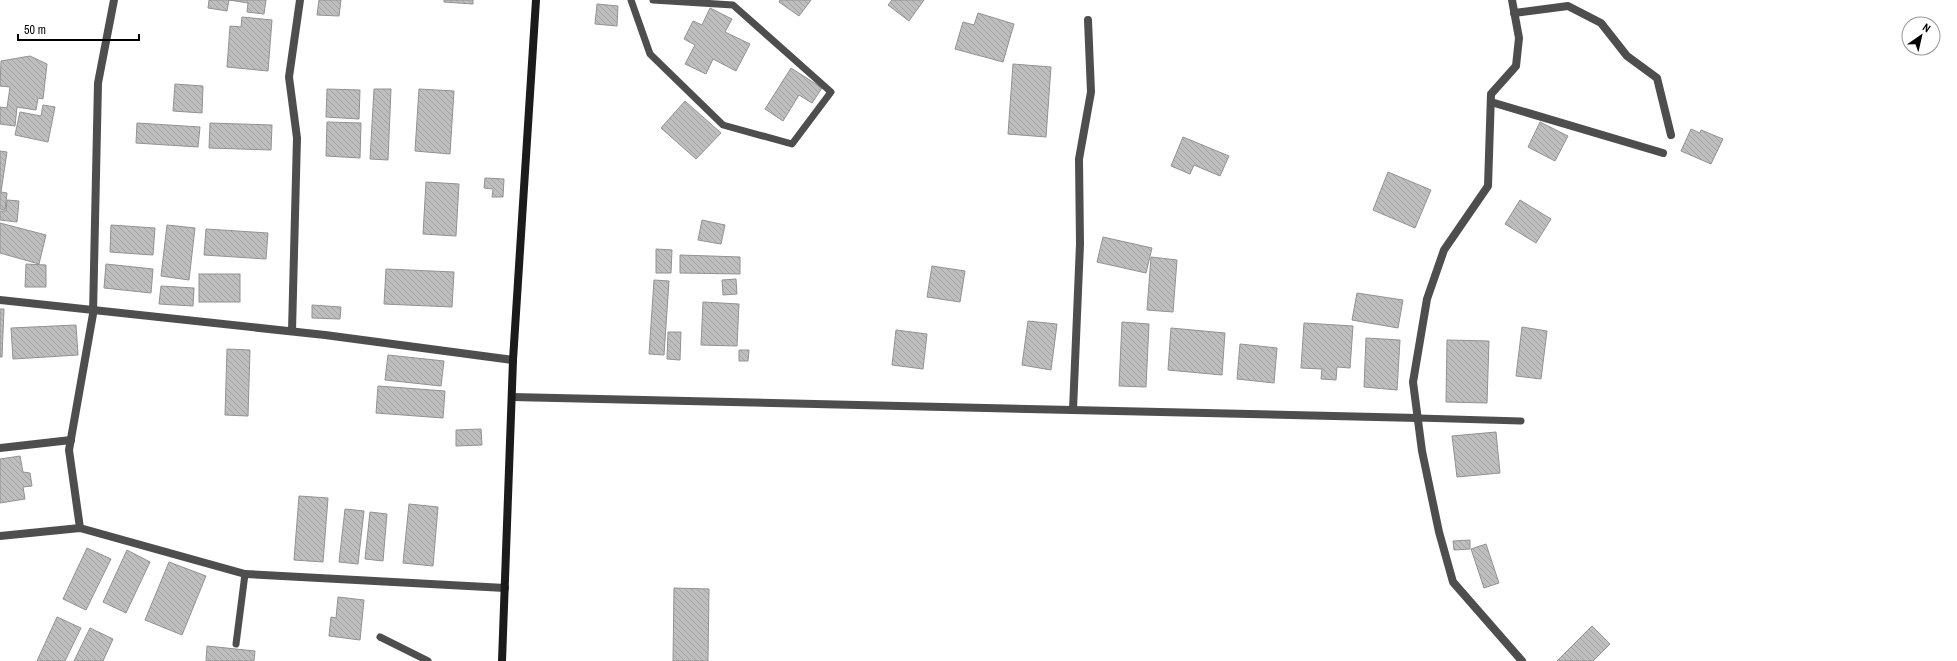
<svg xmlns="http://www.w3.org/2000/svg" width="1957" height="661" font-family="'Archivo Narrow',sans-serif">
	<defs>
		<pattern id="building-back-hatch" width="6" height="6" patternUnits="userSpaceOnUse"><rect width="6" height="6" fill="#bebebe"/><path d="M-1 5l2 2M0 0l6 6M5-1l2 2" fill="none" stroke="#a2a2a2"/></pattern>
	</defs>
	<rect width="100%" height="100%" fill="#fff"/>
	<g fill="url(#building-back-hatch)" stroke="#929292">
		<polygon points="209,0 266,0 264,14 247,12 248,3 229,0 227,11 208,8"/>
		<polygon points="319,0 341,0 339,16 317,15"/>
		<polygon points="444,0 473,0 473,4 444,2"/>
		<polygon points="780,0 811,0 799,16 779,2"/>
		<polygon points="892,0 924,0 909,21 888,5"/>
		<polygon points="597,4 618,6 617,26 595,24"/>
		<polygon points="710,8 732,19 725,32 750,44 736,71 713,59 706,74 685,64 695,45 684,39 693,21 702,25"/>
		<polygon points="978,13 1014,24 1003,62 955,49 963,22 974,25"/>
		<polygon points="242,17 272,20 268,71 227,67 230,26 241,27"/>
		<polygon points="30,56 47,64 43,99 38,98 36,110 17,107 15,126 0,124 0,107 7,108 10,87 0,86 1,61"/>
		<polygon points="1013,64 1051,67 1046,137 1008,134"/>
		<polygon points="791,68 822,88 812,103 799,95 783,121 765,109"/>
		<polygon points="175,84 203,86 202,113 173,111"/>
		<polygon points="327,89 360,90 359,119 326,117"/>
		<polygon points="374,89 391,89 388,160 370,159"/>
		<polygon points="419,89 454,91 450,154 415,151"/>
		<polygon points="685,101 721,133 696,159 661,128"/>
		<polygon points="43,105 55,107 48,142 15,135 20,112 41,116"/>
		<polygon points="327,122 361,123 360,158 326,156"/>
		<polygon points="1540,122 1568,136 1555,161 1528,147"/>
		<polygon points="137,123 200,127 198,147 136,143"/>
		<polygon points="210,123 272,125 271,150 209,148"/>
		<polygon points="1691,129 1700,133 1701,130 1723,139 1711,164 1681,151"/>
		<polygon points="1183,137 1229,156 1220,176 1194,165 1190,174 1171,166"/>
		<polygon points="0,151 7,152 1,192 7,193 5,210 0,209"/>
		<polygon points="1388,172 1431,190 1415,228 1373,210"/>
		<polygon points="485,178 504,179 503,197 492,197 493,189 484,188"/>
		<polygon points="426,182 459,184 456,236 423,234"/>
		<polygon points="7,200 19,201 17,222 0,220 0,211 6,211"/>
		<polygon points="1520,200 1551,219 1536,243 1505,224"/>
		<polygon points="702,220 725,225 721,244 698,240"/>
		<polygon points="0,223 46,235 39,264 0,253"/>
		<polygon points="111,225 155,228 153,255 110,252"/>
		<polygon points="167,225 195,228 189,280 161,276"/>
		<polygon points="206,229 268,233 266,259 204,255"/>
		<polygon points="1103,237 1152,248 1146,273 1097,262"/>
		<polygon points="656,249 672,250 671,273 656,273"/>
		<polygon points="680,255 740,257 740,274 680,273"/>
		<polygon points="1151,257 1177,260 1173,312 1147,310"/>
		<polygon points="26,264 46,265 46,287 25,287"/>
		<polygon points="106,264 153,269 151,293 104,288"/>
		<polygon points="932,266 965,271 960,302 927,297"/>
		<polygon points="386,269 454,272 452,307 384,304"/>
		<rect x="199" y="274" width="41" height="28"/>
		<polygon points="736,279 737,294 723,295 722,280"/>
		<polygon points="654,280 669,281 664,355 649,354"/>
		<polygon points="161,286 194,288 193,306 159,304"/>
		<polygon points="1357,293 1403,300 1398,328 1352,320"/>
		<polygon points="703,302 739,304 737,346 701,345"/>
		<polygon points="312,305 341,307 340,319 312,318"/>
		<polygon points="0,309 4,309 2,357 0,357"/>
		<polygon points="1028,321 1057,324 1051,370 1022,365"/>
		<polygon points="1122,322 1149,324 1146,387 1119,386"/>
		<polygon points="1304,323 1353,326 1350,368 1337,367 1336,380 1321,379 1322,369 1301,368"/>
		<polygon points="76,325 78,355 13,359 11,328"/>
		<polygon points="1522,327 1547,331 1541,379 1516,376"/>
		<polygon points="1171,328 1225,333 1222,375 1168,370"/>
		<polygon points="896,330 927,334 923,369 892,365"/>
		<polygon points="668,332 681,332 680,360 667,359"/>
		<polygon points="1366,338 1400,340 1397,390 1364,387"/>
		<polygon points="1447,340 1489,341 1487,403 1446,402"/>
		<polygon points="1240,344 1277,348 1274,383 1237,379"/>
		<polygon points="227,349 250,350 248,416 225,415"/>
		<polygon points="739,350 749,350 748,361 739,361"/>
		<polygon points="388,355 444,361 441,386 385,380"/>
		<polygon points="378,386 445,391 443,418 376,413"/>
		<polygon points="481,429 482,445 456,446 456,430"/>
		<polygon points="1496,432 1500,473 1457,477 1452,436"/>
		<polygon points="20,456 23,472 30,473 32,486 23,487 25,499 0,503 0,459"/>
		<polygon points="299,496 328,498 323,562 294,560"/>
		<polygon points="409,504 438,507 433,566 403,563"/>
		<polygon points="345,509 364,511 358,564 339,562"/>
		<polygon points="370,512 387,514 383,561 365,559"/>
		<polygon points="1470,540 1470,549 1454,550 1453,541"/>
		<polygon points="1486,544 1499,583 1484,588 1471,549"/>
		<polygon points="87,548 111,559 86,610 63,599"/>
		<polygon points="127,550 150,562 126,613 103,602"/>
		<polygon points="169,562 206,576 182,635 145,620"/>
		<polygon points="674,588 709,589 708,661 673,661"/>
		<polygon points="338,597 364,600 360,640 329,636 331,617 336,618"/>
		<polygon points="57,617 81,628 65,661 37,661"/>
		<polygon points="1592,626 1610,644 1593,661 1557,661"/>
		<polygon points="90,628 113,639 103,661 74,661"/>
		<polygon points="207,646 255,651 254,661 206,661"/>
	</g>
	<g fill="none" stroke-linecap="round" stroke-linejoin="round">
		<g stroke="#4e4e4e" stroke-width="7">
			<polyline points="631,0 650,54 723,125 792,144 831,92 733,5 653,0"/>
			<polyline points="1418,418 1521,421"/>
			<polyline points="380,637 428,661"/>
			<polyline points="236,644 245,574"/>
		</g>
		<g stroke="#4e4e4e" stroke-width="8">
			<polyline points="1512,0 1519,38 1516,66 1491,94 1488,186 1444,250 1427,299 1413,382 1422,451 1439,532 1453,582 1522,661"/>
			<polyline points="1514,13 1568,6 1601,23 1627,56 1657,78 1671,135"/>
			<polyline points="1491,102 1663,153"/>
			<polyline points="0,300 325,335 513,360"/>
			<polyline points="292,331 297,138 289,77 300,0"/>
			<polyline points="512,397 1418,418"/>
			<polyline points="1073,410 1080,244 1079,159 1091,92 1088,20"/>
			<polyline points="0,448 71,440"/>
			<polyline points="80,528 69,450 93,314 98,83 114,0"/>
			<polyline points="0,536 80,528 245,574 505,588"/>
		</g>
		<polyline stroke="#1b1b1b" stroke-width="8" points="502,661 513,360 536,0"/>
	</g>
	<g transform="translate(1921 36) rotate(34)"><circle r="19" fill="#ffffff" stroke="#999999"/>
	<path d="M0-3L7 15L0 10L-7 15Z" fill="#000000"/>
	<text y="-6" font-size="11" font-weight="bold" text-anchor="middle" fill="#000000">N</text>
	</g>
	<path d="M18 34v6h121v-6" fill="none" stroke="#000000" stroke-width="2"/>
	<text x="24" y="34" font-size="12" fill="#000000" stroke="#ffffff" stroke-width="3" paint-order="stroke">50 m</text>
</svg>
